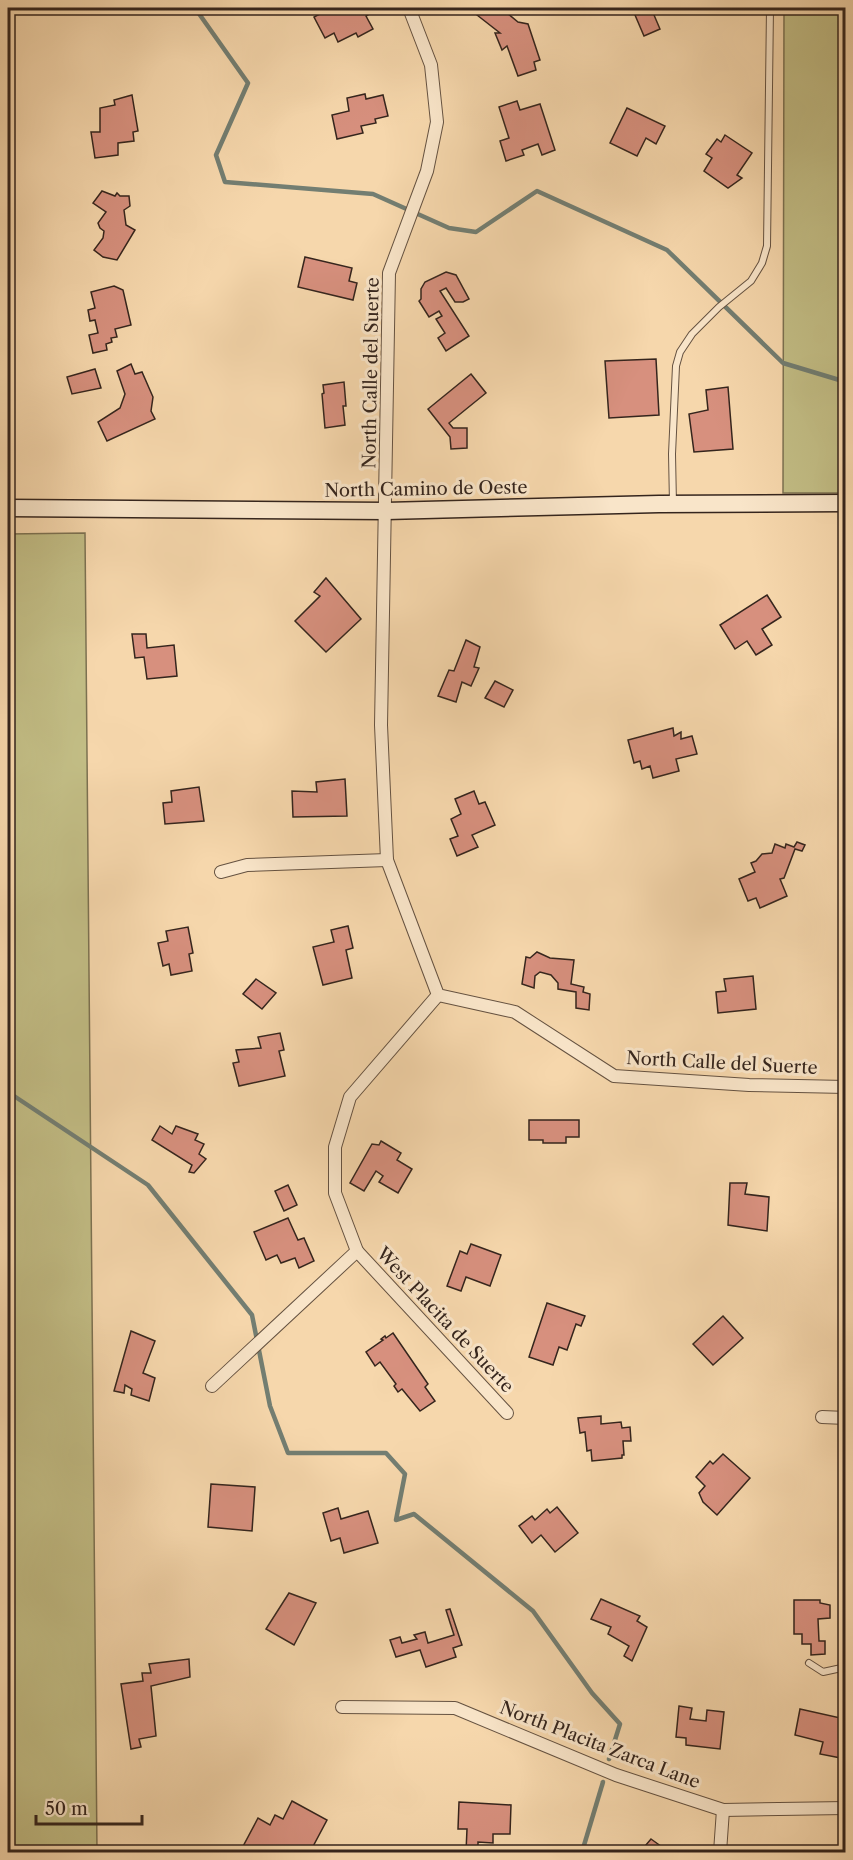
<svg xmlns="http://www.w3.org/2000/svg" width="853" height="1860" font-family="'Libre Caslon Text',serif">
	<rect width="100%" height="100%" fill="#f6d7ac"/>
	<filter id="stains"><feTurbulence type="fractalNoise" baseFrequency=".00333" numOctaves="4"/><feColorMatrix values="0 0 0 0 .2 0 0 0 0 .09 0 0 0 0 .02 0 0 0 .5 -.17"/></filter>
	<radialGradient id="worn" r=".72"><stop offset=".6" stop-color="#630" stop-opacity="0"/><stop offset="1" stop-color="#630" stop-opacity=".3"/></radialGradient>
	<g fill="#c2bd85" stroke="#7c7151" stroke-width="1.5">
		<polygon points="784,8 845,8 845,493 783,493"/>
		<polygon points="85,533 97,1852 8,1852 8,534"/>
	</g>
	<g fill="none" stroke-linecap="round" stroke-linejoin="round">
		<g stroke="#737e72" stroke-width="4.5">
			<polyline points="195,8 248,83 216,155 225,182 373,194 449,228 476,232 537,191 667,250 783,363 846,382"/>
			<polyline points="8,1092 148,1185 252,1315 270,1406 288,1453 386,1453 405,1474 396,1520 414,1514 533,1611 592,1693 620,1724 609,1759"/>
			<polyline points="582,1852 603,1782"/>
		</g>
	</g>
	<g fill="#d7907e" stroke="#35251d" stroke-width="1.5">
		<polygon points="331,8 372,8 374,11 366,16 373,29 358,37 356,33 338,42 334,33 325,38 314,17"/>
		<polygon points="484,8 501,8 518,22 528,24 540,60 534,62 536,70 518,76 507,46 502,50 495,33 500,33 477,15"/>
		<polygon points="632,8 651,8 660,29 644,36"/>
		<polygon points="365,94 366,99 383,95 388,116 375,119 376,123 361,126 363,133 337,139 332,115 349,111 347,98"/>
		<polygon points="132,95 138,131 133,132 134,141 118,143 118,155 95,158 91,132 100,132 100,108 115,105 114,100"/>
		<polygon points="517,101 520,110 540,104 555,150 542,155 538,144 522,150 524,155 506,161 500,141 509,138 499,107"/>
		<polygon points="627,108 665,126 656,144 646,138 637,156 610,143"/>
		<polygon points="725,135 752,153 737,175 742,178 728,188 704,171 712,158 706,154 717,139 721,142"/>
		<polygon points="102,191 115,196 117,193 120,196 129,196 130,206 124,210 126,225 135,230 117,260 103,257 94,250 103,238 104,231 100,228 98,223 106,212 93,203"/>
		<polygon points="305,257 352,268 349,281 357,283 353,300 298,287"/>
		<polygon points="446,272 456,275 469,299 463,302 455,302 446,288 440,291 469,336 446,351 438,338 445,333 436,319 442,316 439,311 429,317 419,301 421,299 421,289 425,282"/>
		<polygon points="114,286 123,290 131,325 115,329 117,337 111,338 112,342 106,344 107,350 93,353 89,335 98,333 95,320 90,321 88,310 95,308 91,292"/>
		<polygon points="656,359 659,415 609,418 605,361"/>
		<polygon points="131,364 135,374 142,372 153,397 151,411 155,419 107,441 98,422 120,408 125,394 117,371"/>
		<polygon points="95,369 101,388 72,394 67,377"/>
		<polygon points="471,374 486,393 449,423 453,428 467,428 467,448 451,449 450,437 428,409"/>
		<polygon points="344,382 346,406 343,406 345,425 325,428 322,394 324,393 323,385"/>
		<polygon points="728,387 733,449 694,452 689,414 708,410 706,390"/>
		<polygon points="326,578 361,619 326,652 295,621 320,596 314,592"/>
		<polygon points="767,595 781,617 762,629 772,645 756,655 747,641 735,649 720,625"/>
		<polygon points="132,634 146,634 147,648 174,645 177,676 147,679 144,657 135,658"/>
		<polygon points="466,640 480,647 474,667 479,668 471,686 462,682 456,702 438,696 449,670 454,671"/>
		<polygon points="495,681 513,690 504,707 485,698"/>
		<polygon points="673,728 674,736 681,732 681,739 692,736 697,754 676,759 679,771 653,778 650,766 642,769 640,761 634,763 628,740"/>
		<polygon points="345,779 347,816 293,817 292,791 317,792 316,782"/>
		<polygon points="199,787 204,821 165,824 163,803 172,802 171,791"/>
		<polygon points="474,791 479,804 485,802 495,825 472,835 478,847 457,856 450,839 458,836 451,819 461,814 455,799"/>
		<polygon points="797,842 805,845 802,851 795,849 784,878 780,879 787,896 760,908 756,898 748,901 739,879 755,872 751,863 756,861 762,854 772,853 775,844 785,848 786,844 794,847"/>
		<polygon points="348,926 353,948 346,950 352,978 323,985 313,947 334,942 331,930"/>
		<polygon points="188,927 193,953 189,954 192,971 171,975 169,964 163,966 158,943 168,941 166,931"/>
		<polygon points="537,952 550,958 574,960 571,984 584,987 583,992 590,994 589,1010 576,1008 576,992 558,989 558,983 551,975 540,972 535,976 534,988 522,984 526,957 530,958"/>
		<polygon points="753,976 756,1009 718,1013 716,992 726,991 724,979"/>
		<polygon points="256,979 276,993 262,1009 243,994"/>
		<polygon points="280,1033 284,1050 279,1051 285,1076 239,1086 233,1063 239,1062 236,1050 261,1048 258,1037"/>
		<polygon points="529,1120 579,1120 579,1137 566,1137 566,1143 543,1143 543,1140 529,1140"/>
		<polygon points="160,1126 172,1134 176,1126 198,1134 195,1140 204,1144 199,1154 206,1159 194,1173 189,1172 192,1165 152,1140"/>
		<polygon points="381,1141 401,1153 397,1160 412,1169 398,1193 379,1182 383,1176 376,1171 364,1191 350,1183 372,1144 379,1145"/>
		<polygon points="730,1183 747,1183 745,1194 769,1197 767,1231 728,1225"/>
		<polygon points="288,1185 297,1205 284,1211 275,1191"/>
		<polygon points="288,1218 298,1240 304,1238 314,1261 299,1268 295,1258 281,1263 277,1255 266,1260 254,1232"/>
		<polygon points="471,1244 501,1255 490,1286 466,1277 461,1291 447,1286 460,1251 467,1254"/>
		<polygon points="547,1303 585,1316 581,1326 576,1324 567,1350 559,1347 553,1365 529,1357"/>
		<polygon points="723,1316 743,1338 713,1365 693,1344"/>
		<polygon points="131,1331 155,1341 143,1373 155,1378 149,1401 131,1395 132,1389 125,1385 124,1393 114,1391"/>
		<polygon points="393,1333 428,1384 425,1387 435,1401 420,1411 402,1389 398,1392 394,1386 396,1384 380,1362 375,1366 366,1352 383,1340 381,1339 385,1336 386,1338"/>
		<polygon points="601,1416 601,1424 621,1422 622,1428 630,1427 631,1441 623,1441 624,1455 622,1455 622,1458 592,1461 591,1450 587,1451 585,1432 580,1433 578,1418"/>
		<polygon points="723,1454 750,1478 717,1515 703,1502 699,1493 705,1486 696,1477 710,1461 713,1464"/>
		<polygon points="211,1484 255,1487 252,1531 208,1527"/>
		<polygon points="557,1507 578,1533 555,1552 541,1535 532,1543 519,1526 532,1516 535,1520 547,1509 550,1513"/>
		<polygon points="338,1508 341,1519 368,1511 378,1543 344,1553 340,1538 331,1541 323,1513"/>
		<polygon points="289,1593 316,1603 294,1645 266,1629"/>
		<polygon points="601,1599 640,1616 637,1621 647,1627 632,1661 624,1656 629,1646 608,1634 611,1627 591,1619"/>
		<polygon points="794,1600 820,1600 820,1603 830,1605 830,1618 818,1619 819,1641 825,1641 825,1654 811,1655 811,1644 802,1644 802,1634 794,1634"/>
		<polygon points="450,1609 462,1645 453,1648 456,1657 426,1667 420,1650 396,1657 390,1640 400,1637 402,1643 417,1639 414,1635 425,1632 428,1643 454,1635 446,1610"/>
		<polygon points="189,1659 190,1677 151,1686 156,1736 139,1739 141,1747 131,1749 121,1684 143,1681 142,1673 151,1673 149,1664"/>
		<polygon points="679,1706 692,1708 690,1719 706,1721 707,1710 724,1712 720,1749 686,1745 686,1738 676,1737"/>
		<polygon points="800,1709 845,1719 841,1740 846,1741 846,1759 820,1754 823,1742 795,1735"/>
		<polygon points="292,1801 327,1820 310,1852 240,1852 258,1818 270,1825 275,1815 283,1819"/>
		<polygon points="459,1802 511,1805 510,1834 493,1834 493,1843 478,1842 478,1852 466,1852 467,1829 458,1829"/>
		<polygon points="651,1839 669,1852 640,1852"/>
	</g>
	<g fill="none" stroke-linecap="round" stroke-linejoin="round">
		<g stroke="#655241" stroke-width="8">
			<g id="lane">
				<polyline points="673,504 672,454 676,366 680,352 692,334 719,307 751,281 762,263 767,246 770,8"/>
				<polyline points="809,1663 823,1672 846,1667"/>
			</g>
		</g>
		<g stroke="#655241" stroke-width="14">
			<g id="street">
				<polyline points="409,8 431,65 437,122 427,171 389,273 381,725 387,860 438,995 515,1012 614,1076 749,1085 846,1087"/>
				<polyline points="221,872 247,865 387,860"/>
				<polyline points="357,1251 507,1413"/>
				<polyline points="212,1386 357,1251 335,1193 335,1147 350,1097 438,995"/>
				<polyline points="822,1417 846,1418"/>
				<polyline points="342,1707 455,1708 616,1775 723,1810 846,1808"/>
				<polyline points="720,1852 723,1810"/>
			</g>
		</g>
		<g stroke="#35251d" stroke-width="19">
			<polyline id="secondary" points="8,508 386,511 659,504 846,503"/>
		</g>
		<use href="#lane" stroke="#f9e5c9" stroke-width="6"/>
		<use href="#street" stroke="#f9e5c9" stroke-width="12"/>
		<use href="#secondary" stroke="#f9e5c9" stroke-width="16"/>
	</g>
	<g text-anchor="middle" stroke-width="6" stroke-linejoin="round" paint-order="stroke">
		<g font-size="18" fill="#35251d" stroke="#f9e5c9">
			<text transform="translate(371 373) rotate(-89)" y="6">North Calle del Suerte</text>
			<text transform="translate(426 489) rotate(-1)" y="6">North Camino de Oeste</text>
			<text transform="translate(722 1063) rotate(3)" y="6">North Calle del Suerte</text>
			<text transform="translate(445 1320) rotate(47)" y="6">West Placita de Suerte</text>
			<text transform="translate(600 1745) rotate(21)" y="6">North Placita Zarca Lane</text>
		</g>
	</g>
	<rect width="853" height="1860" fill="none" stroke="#f6d7ac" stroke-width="30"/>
	<rect x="9" y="9" width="835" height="1842" fill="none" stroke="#35251d" stroke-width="3"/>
	<rect x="15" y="15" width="823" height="1830" fill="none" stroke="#35251d" stroke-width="1.5"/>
	<path d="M36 1815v9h106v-9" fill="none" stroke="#35251d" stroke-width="3"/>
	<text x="45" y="1815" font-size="18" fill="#35251d" stroke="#f9e5c9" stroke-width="4.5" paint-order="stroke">50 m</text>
	<rect width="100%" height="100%" filter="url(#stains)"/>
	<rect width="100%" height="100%" fill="url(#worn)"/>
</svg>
